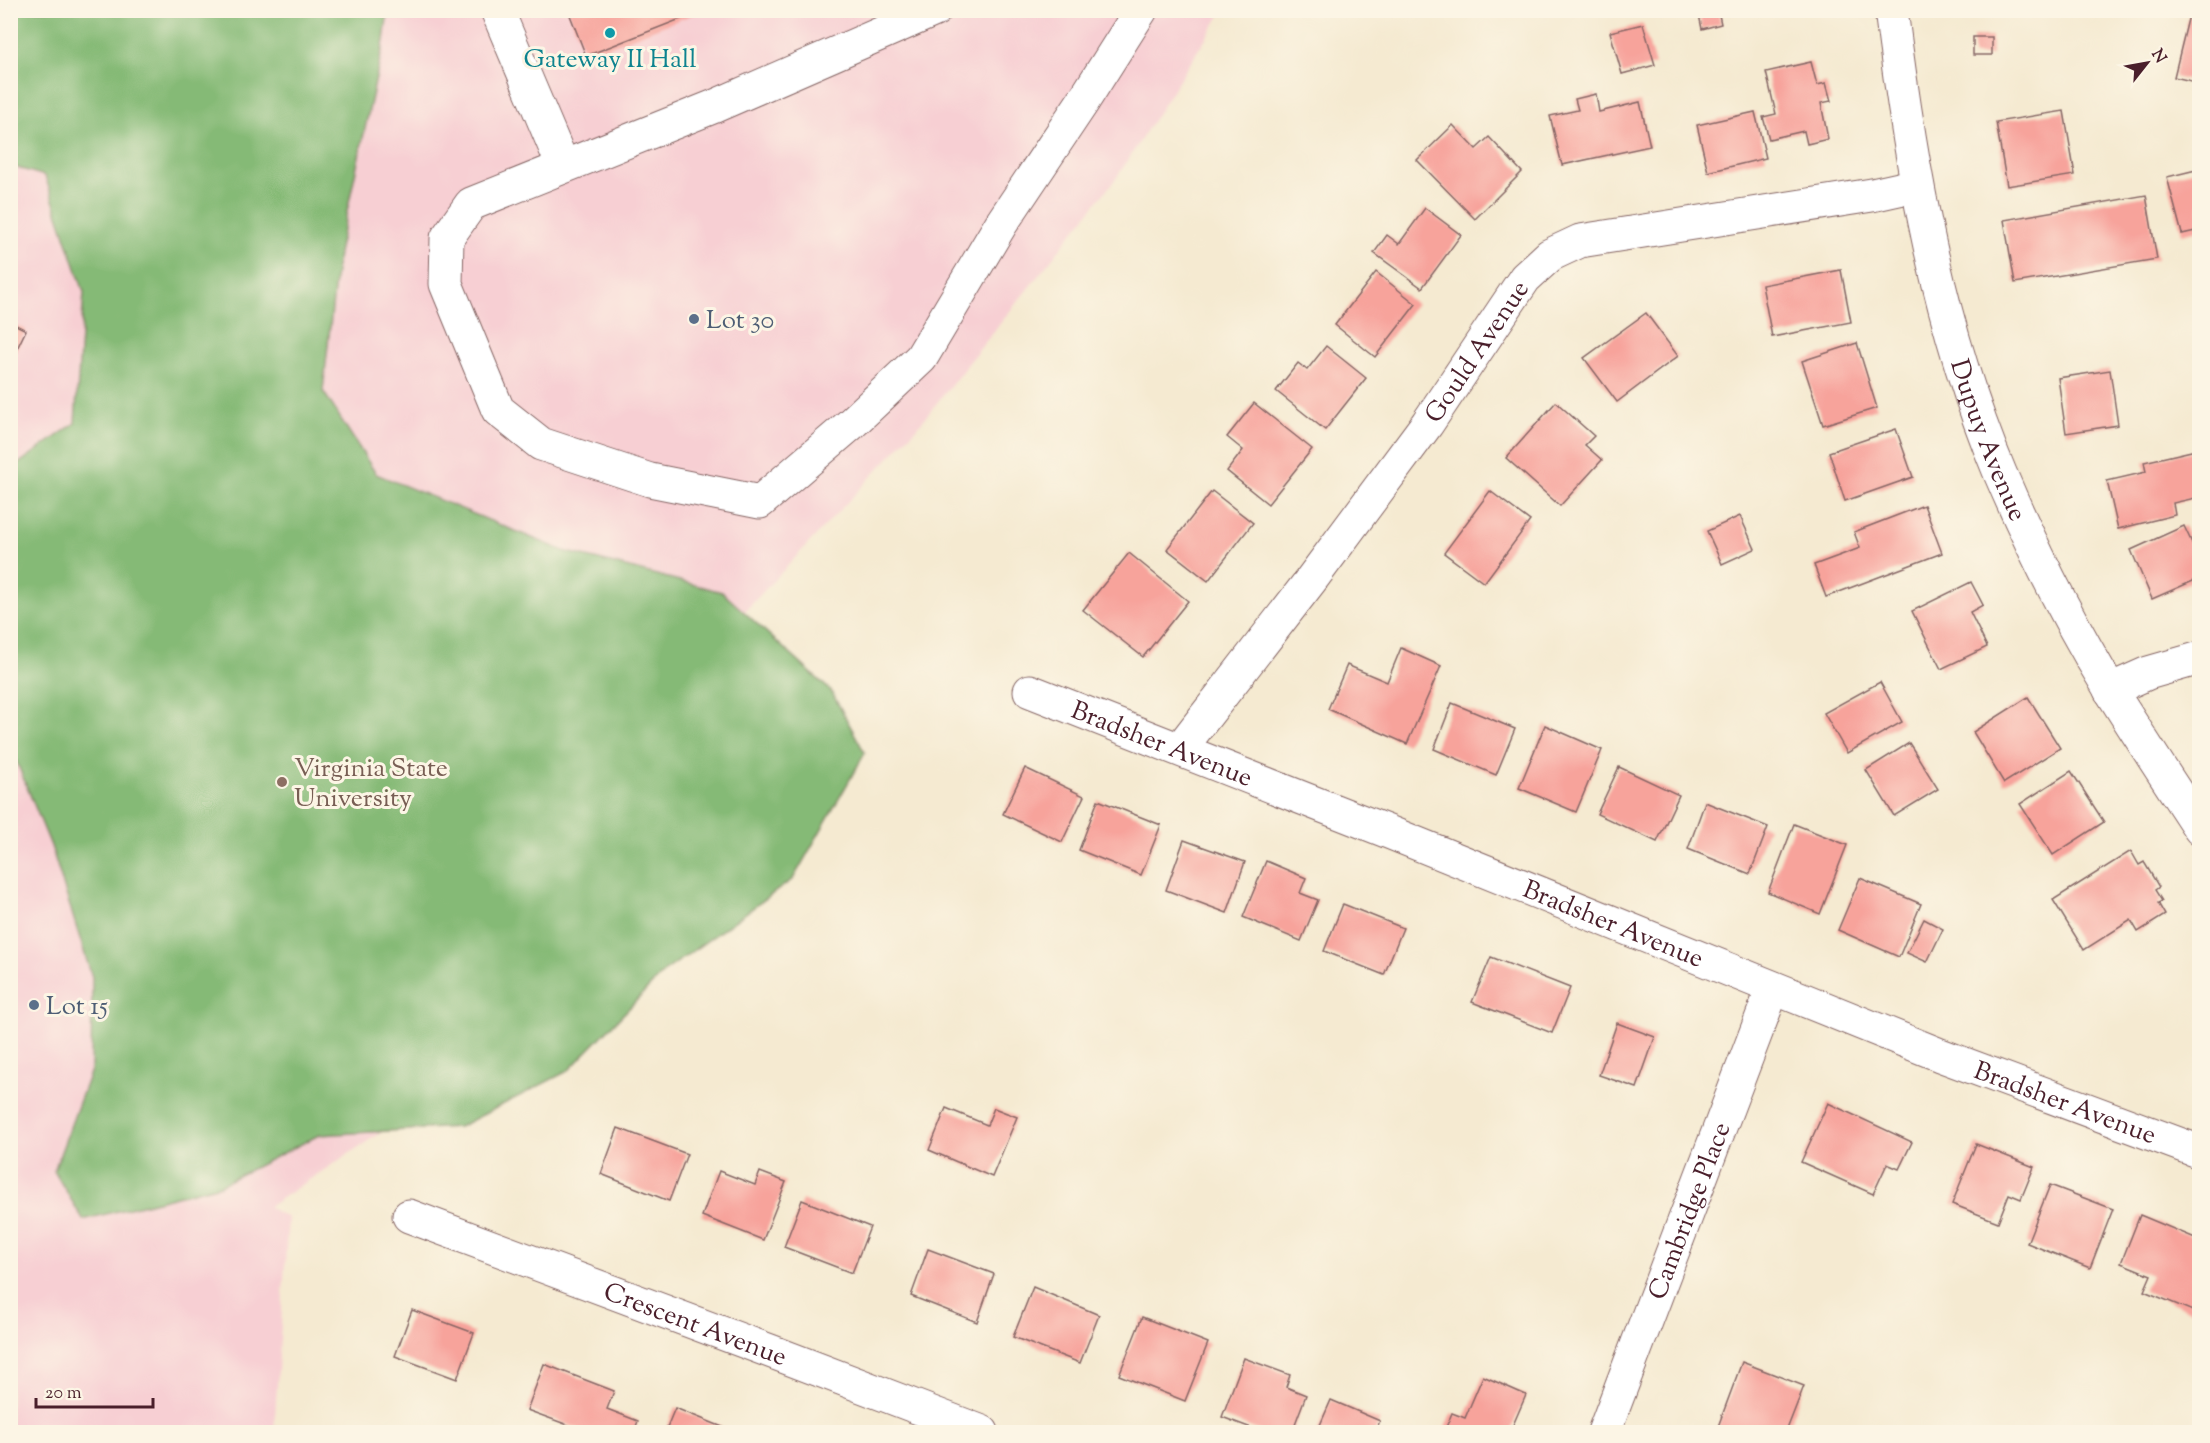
<svg xmlns="http://www.w3.org/2000/svg" width="2210" height="1443" font-family="'Sorts Mill Goudy',serif">
	<rect width="100%" height="100%" fill="#fcf5e5"/>
	<filter id="ink" filterUnits="userSpaceOnUse"><feTurbulence type="fractalNoise" baseFrequency=".0167" numOctaves="2"/><feDisplacementMap in="SourceGraphic" scale="12" xChannelSelector="R" yChannelSelector="G"/><feConvolveMatrix kernelMatrix="1 2 1 2 8 2 1 2 1" color-interpolation-filters="sRGB"/></filter>
	<filter id="wash" filterUnits="userSpaceOnUse"><feTurbulence type="fractalNoise" baseFrequency=".008" numOctaves="4" result="noise"/><feDisplacementMap in="SourceGraphic" scale="24" xChannelSelector="R" yChannelSelector="G"/><feGaussianBlur stdDeviation="1.35" result="paint"/><feColorMatrix in="noise" values="0 0 0 0 0 0 0 0 0 0 0 0 0 0 0 0 0 1.4 0 .05"/><feComposite in="paint" operator="in"/></filter>
	<g filter="url(#wash)">
		<rect width="100%" height="100%" fill="#f5ead1"/>
		<polygon fill="#f7cfd3" points="10,11 1223,11 1117,177 916,429 683,677 453,1085 268,1207 288,1218 274,1432 11,1432"/>
		<polygon fill="#85ba76" stroke="#686c50" stroke-width="1.5" points="11,10 388,11 384,41 338,253 323,391 376,474 564,551 722,592 831,691 865,753 793,879 665,971 568,1071 459,1127 319,1135 220,1185 83,1220 54,1171 91,1070 92,977 51,846 11,748 10,466 15,466 75,423 84,292 45,176 11,166"/>
		<g id="blocks">
			<g fill="#f7a39b">
				<polygon points="568,10 701,10 701,11 586,56"/>
				<polygon points="1698,10 1718,10 1721,24 1702,29"/>
				<polygon points="2189,15 2200,18 2200,83 2174,77"/>
				<polygon points="1643,24 1655,65 1622,74 1610,32"/>
				<rect x="1973" y="37" width="19" height="18"/>
				<polygon points="1811,62 1817,85 1826,83 1831,101 1821,103 1828,139 1807,144 1804,131 1769,139 1763,117 1776,114 1766,72"/>
				<polygon points="1596,94 1599,112 1640,102 1650,146 1562,165 1550,116 1578,110 1575,99"/>
				<polygon points="2064,111 2075,175 2007,186 1996,122"/>
				<polygon points="1755,112 1766,158 1708,172 1697,125"/>
				<polygon points="1453,125 1476,149 1489,137 1522,172 1475,219 1417,160"/>
				<polygon points="2200,169 2200,230 2182,234 2167,177"/>
				<polygon points="2146,195 2157,259 2015,283 2004,220"/>
				<polygon points="1425,208 1461,235 1422,288 1374,253 1387,235 1399,244"/>
				<polygon points="1841,270 1851,322 1772,337 1762,285"/>
				<polygon points="1376,272 1416,304 1375,357 1335,325"/>
				<polygon points="1646,313 1678,356 1617,402 1584,358"/>
				<polygon points="10,322 26,330 10,363"/>
				<polygon points="1857,343 1877,408 1823,425 1802,361"/>
				<polygon points="1326,346 1366,378 1325,430 1276,391 1298,363 1307,370"/>
				<polygon points="2110,370 2118,425 2066,433 2058,378"/>
				<polygon points="1556,402 1594,436 1585,445 1602,460 1560,506 1506,458"/>
				<polygon points="1254,403 1312,449 1268,504 1227,471 1243,450 1227,437"/>
				<polygon points="1896,429 1913,477 1845,501 1829,452"/>
				<polygon points="2200,449 2200,497 2173,503 2175,515 2118,529 2107,481 2146,472 2144,462"/>
				<polygon points="1212,491 1253,523 1208,581 1167,549"/>
				<polygon points="1490,491 1530,521 1484,583 1444,553"/>
				<polygon points="1924,505 1942,553 1826,597 1814,565 1860,548 1854,532"/>
				<polygon points="1740,516 1755,549 1722,564 1707,531"/>
				<polygon points="2184,526 2200,560 2200,578 2152,599 2131,550"/>
				<polygon points="1129,553 1188,601 1143,657 1083,610"/>
				<polygon points="1971,582 1983,605 1970,612 1987,647 1941,669 1912,611"/>
				<polygon points="1401,648 1441,666 1407,744 1328,709 1347,665 1387,682"/>
				<polygon points="1880,682 1902,722 1847,753 1824,713"/>
				<polygon points="2028,697 2060,748 2004,783 1973,732"/>
				<polygon points="1452,703 1515,729 1496,775 1434,749"/>
				<polygon points="1545,725 1602,750 1576,812 1519,788"/>
				<polygon points="1909,743 1938,789 1894,816 1866,770"/>
				<polygon points="1619,767 1679,795 1657,842 1597,814"/>
				<polygon points="1025,768 1084,796 1062,842 1003,814"/>
				<polygon points="2071,771 2104,822 2053,855 2020,804"/>
				<polygon points="1098,800 1161,825 1141,875 1079,850"/>
				<polygon points="1705,802 1768,827 1750,874 1688,849"/>
				<polygon points="1794,824 1847,845 1820,914 1768,892"/>
				<polygon points="1184,840 1245,862 1227,913 1166,890"/>
				<polygon points="2131,851 2139,865 2144,862 2159,887 2155,890 2162,901 2158,903 2165,915 2138,932 2131,920 2084,950 2053,900"/>
				<polygon points="1266,861 1306,878 1300,893 1318,900 1301,941 1243,917"/>
				<polygon points="1860,878 1921,904 1899,957 1838,930"/>
				<polygon points="1343,904 1403,928 1384,975 1324,951"/>
				<polygon points="1924,919 1943,929 1927,962 1907,953"/>
				<polygon points="1491,957 1570,988 1552,1033 1472,1002"/>
				<polygon points="1617,1023 1655,1037 1637,1088 1599,1075"/>
				<polygon points="1828,1103 1912,1142 1899,1169 1887,1164 1873,1194 1801,1162"/>
				<polygon points="946,1108 987,1125 994,1108 1017,1117 992,1177 929,1150"/>
				<polygon points="618,1128 687,1154 669,1201 601,1174"/>
				<polygon points="1976,1144 2034,1167 2021,1199 2009,1194 1998,1222 1952,1204"/>
				<polygon points="719,1171 755,1185 760,1172 786,1182 763,1240 702,1216"/>
				<polygon points="2050,1185 2113,1209 2090,1268 2027,1243"/>
				<polygon points="802,1200 870,1227 852,1273 784,1247"/>
				<polygon points="2140,1215 2200,1240 2200,1314 2144,1291 2151,1275 2121,1263"/>
				<polygon points="928,1249 994,1274 977,1322 911,1296"/>
				<polygon points="1033,1287 1099,1315 1080,1363 1013,1337"/>
				<polygon points="412,1310 474,1333 457,1379 395,1356"/>
				<polygon points="1142,1317 1208,1343 1185,1401 1119,1375"/>
				<polygon points="1244,1358 1290,1375 1286,1387 1306,1395 1292,1432 1262,1432 1222,1417"/>
				<polygon points="1742,1362 1804,1386 1786,1432 1716,1432"/>
				<polygon points="544,1364 614,1391 607,1409 638,1421 634,1432 587,1432 527,1410"/>
				<polygon points="1483,1376 1526,1395 1510,1432 1444,1432 1452,1413 1465,1418"/>
				<polygon points="1331,1400 1380,1421 1375,1432 1317,1432"/>
				<polygon points="675,1408 735,1432 665,1432"/>
			</g>
		</g>
	</g>
	<g filter="url(#ink)">
		<use href="#blocks" fill-opacity="0" stroke="#866665" stroke-width="1.5"/>
		<g fill="none" stroke-linecap="round" stroke-linejoin="round">
			<g stroke="#866665" stroke-width="35">
				<g id="minor">
					<polyline points="497,10 563,166"/>
					<polyline points="935,10 715,106 471,204 447,238 446,284 498,410 541,444 650,480 760,502 851,424 921,358 1001,224 1084,100 1141,10"/>
					<polyline points="2110,690 2148,673 2200,658"/>
					<path id="s1" d="M1030 691 1386 831 1940 1055 2200 1152"/>
					<path id="s2" d="M1180 749 1311 580 1427 424 1525 278 1550 255 1580 241 1872 195 1917 185"/>
					<path id="s3" d="M409 1216 770 1351 982 1432"/>
					<path id="s4" d="M1604 1432 1773 988"/>
				</g>
			</g>
			<g stroke="#866665" stroke-width="35">
				<g id="major">
					<path id="s5" d="M1891 10C1911 168 1938 325 2000 473 2032 548 2069 622 2111 691 2140 738 2170 783 2200 829"/>
				</g>
			</g>
			<use href="#minor" stroke="#fff" stroke-width="33"/>
			<use href="#major" stroke="#fff" stroke-width="33"/>
		</g>
	</g>
	<circle fill="#0f9aa8" stroke="#fcf5e5" stroke-width="2" cx="610" cy="33" r="6"/>
	<g fill="#5c6f8a" stroke="#fcf5e5" stroke-width="2">
		<circle cx="694" cy="319" r="6"/>
		<circle cx="34" cy="1005" r="6"/>
	</g>
	<circle fill="#8d6e63" stroke="#fcf5e5" stroke-width="2" cx="282" cy="782" r="6"/>
	<g text-anchor="middle" stroke-width="6" stroke-linejoin="round" paint-order="stroke">
		<g font-size="26" fill="#0d838f" stroke="#fcf5e5">
			<text x="610" y="67">Gateway II Hall</text>
		</g>
		<g font-size="26" fill="#4e5e75" stroke="#fcf5e5" text-anchor="start">
			<text x="706" y="328">Lot 30</text>
			<text x="46" y="1014">Lot 15</text>
		</g>
		<g font-size="26" fill="#4a1f2b" stroke="#fcf5e5">
			<text dy="9" stroke="none"><textPath href="#s2" startOffset="496">Gould Avenue</textPath></text>
			<text dy="9" stroke="none"><textPath href="#s5" startOffset="442">Dupuy Avenue</textPath></text>
			<text dy="9" stroke="none"><textPath href="#s1" startOffset="142">Bradsher Avenue</textPath></text>
			<text dy="9" stroke="none"><textPath href="#s1" startOffset="628">Bradsher Avenue</textPath></text>
			<text dy="9" stroke="none"><textPath href="#s1" startOffset="1114">Bradsher Avenue</textPath></text>
			<text dy="9" stroke="none"><textPath href="#s4" startOffset="237">Cambridge Place</textPath></text>
			<text dy="9" stroke="none"><textPath href="#s3" startOffset="306">Crescent Avenue</textPath></text>
		</g>
		<g font-size="26" fill="#785e54" stroke="#fcf5e5" text-anchor="start">
			<text x="294" y="776">Virginia State<tspan x="294" dy="30">University</tspan></text>
		</g>
	</g>
	<rect width="2210" height="1443" fill="none" stroke="#fcf5e5" stroke-width="36"/>
	<g transform="translate(2147 63) rotate(59)" stroke="#fcf5e5" stroke-width="4.5" paint-order="stroke">
	<path d="M0-4.5L10 22L0 15L-10 22Z" fill="#4a1f2b"/>
	<text y="-9" font-size="16" font-weight="bold" text-anchor="middle" fill="#4a1f2b">N</text>
	</g>
	<path d="M36 1398v9h117v-9" fill="none" stroke="#4a1f2b" stroke-width="3"/>
	<text x="45" y="1398" font-size="18" fill="#4a1f2b" stroke="#fcf5e5" stroke-width="4.5" paint-order="stroke">20 m</text>
</svg>
